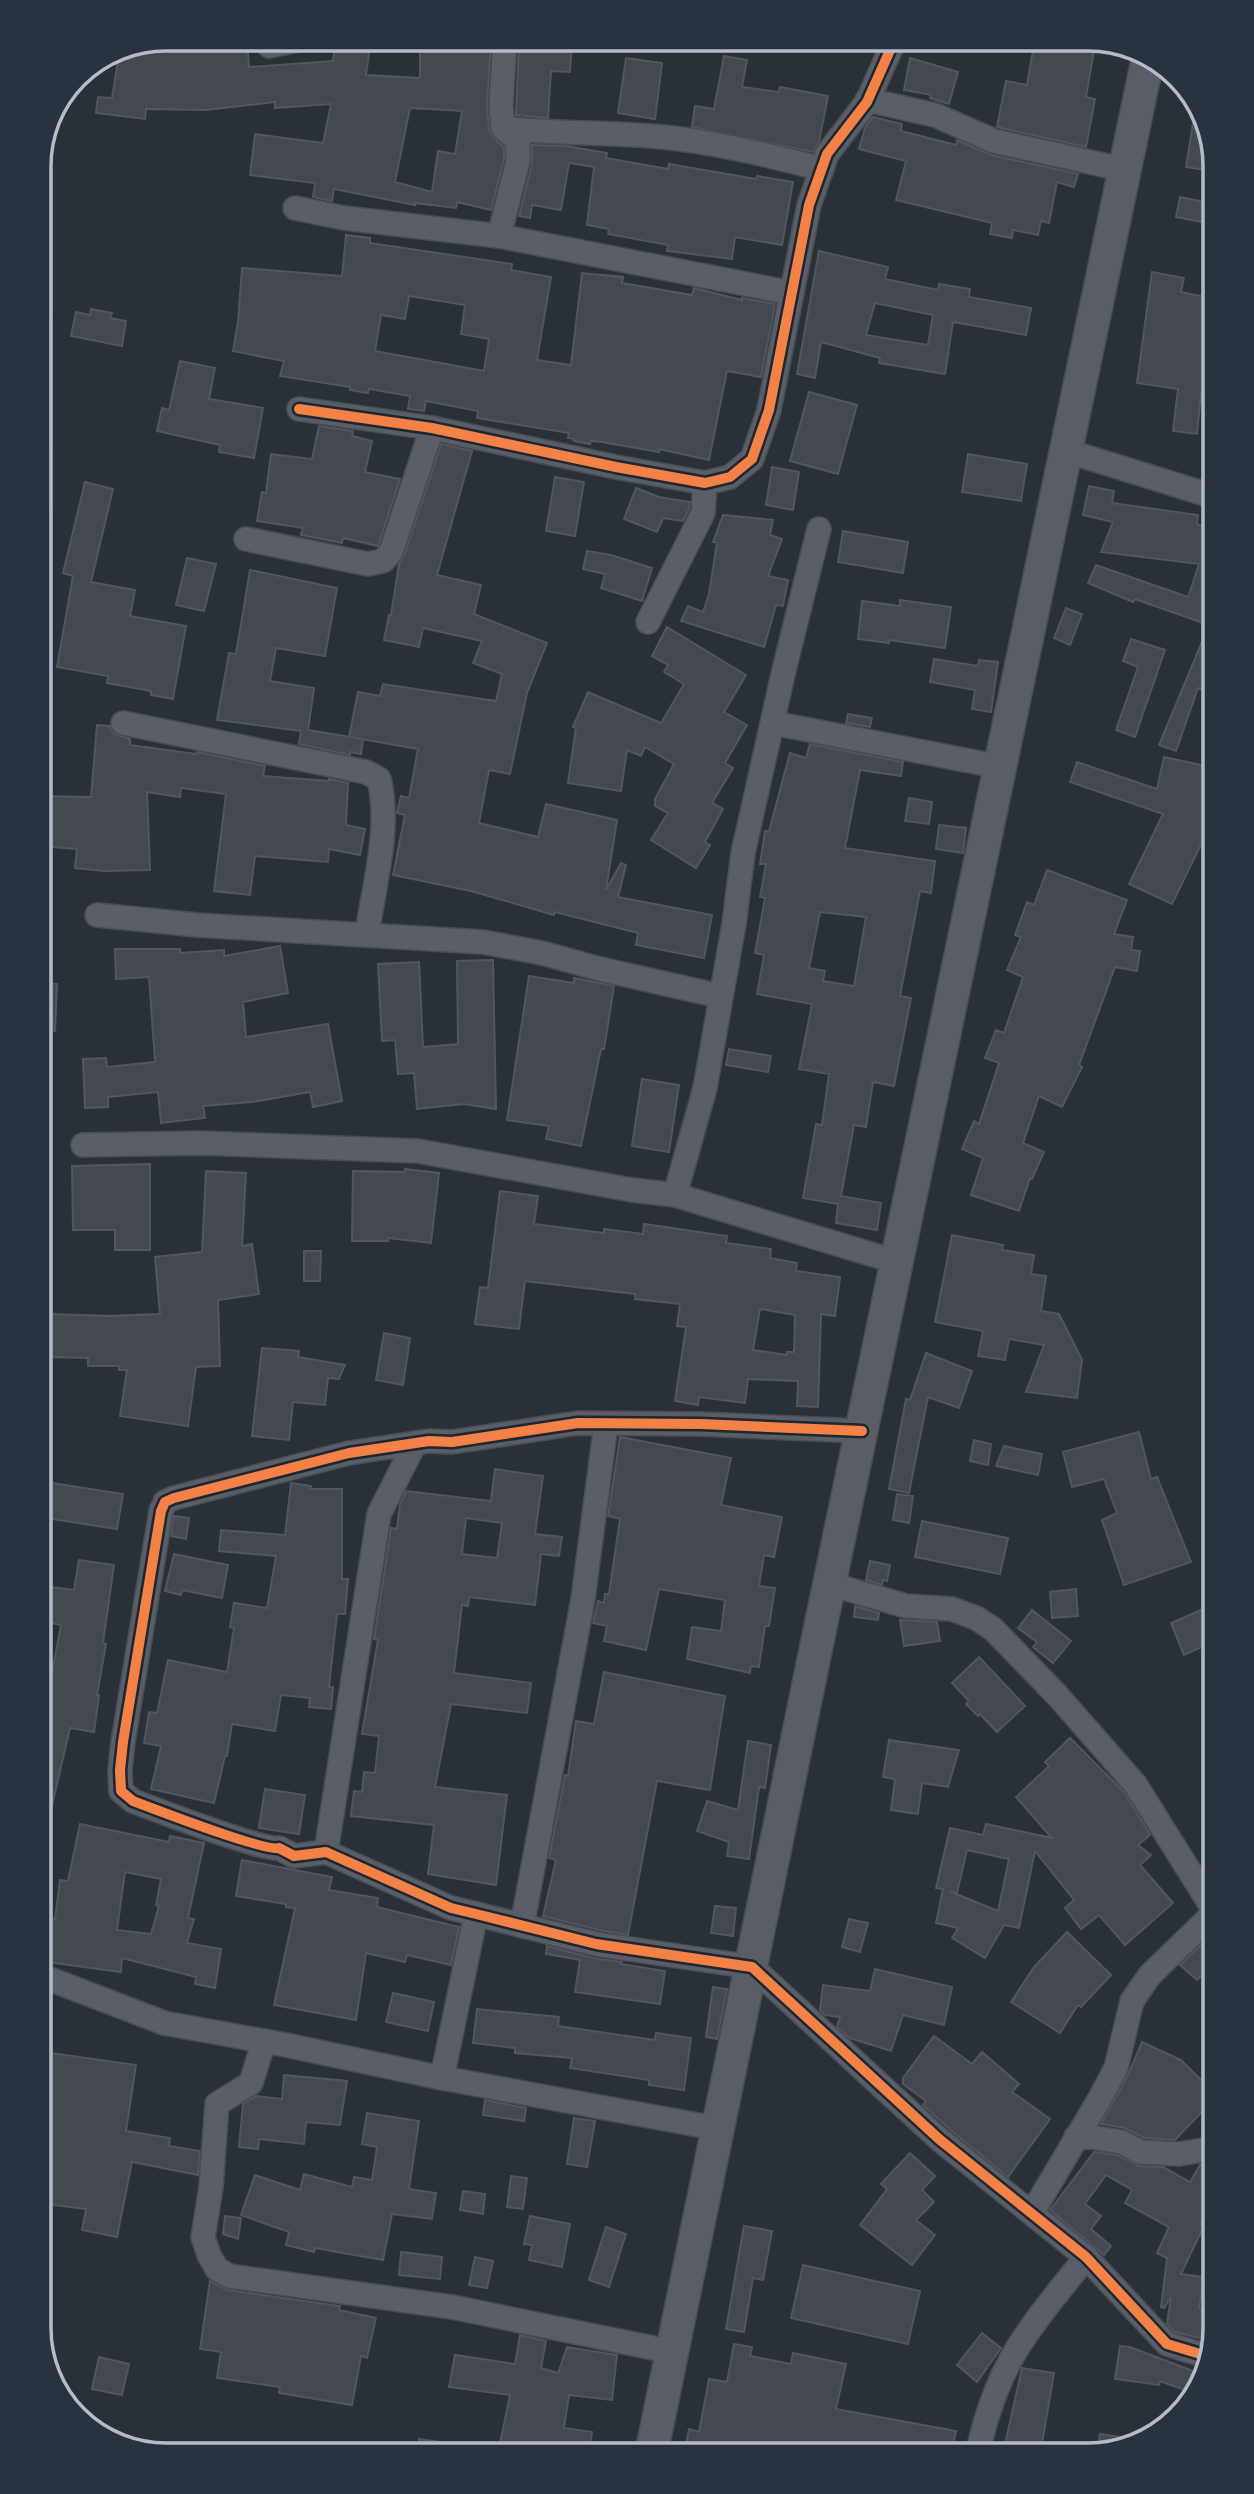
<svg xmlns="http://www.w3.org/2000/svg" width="1254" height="2494" font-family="'Public Sans',sans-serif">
	<rect width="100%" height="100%" fill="#2a3038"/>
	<g fill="#444950" stroke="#52575f" stroke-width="2" fill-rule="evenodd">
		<path d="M166 38 247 39 249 67 333 61 336 39H371L366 75 420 78V39H491L487 105 489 129 492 137 504 147V159L491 210 457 202 456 208 415 203V205L334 189 332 201 313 197 315 183 250 175 255 134 323 143 331 104 275 108V102L205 110 146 109 145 119 96 113 98 97 112 98 120 48ZM410 108 462 111 455 154 438 151 432 192 395 182Z"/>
		<polygon points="534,39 572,39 570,72 551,71 548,118 516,115 519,43 534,44"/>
		<polygon points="1035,39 1096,39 1086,97 1095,99 1086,147 997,127 1006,81 1027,85"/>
		<polygon points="724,56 747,60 742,87 779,92 780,87 828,96 819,142 813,152 692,127 695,106 714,109"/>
		<polygon points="626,58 662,63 655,119 618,113"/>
		<polygon points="910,58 958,72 949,104 930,98 931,95 904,90"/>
		<polygon points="1196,105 1206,118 1214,161 1207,159 1205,170 1186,167"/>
		<polygon points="873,117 902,124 901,131 956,145 957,140 991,155 1078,174 1074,187 1057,182 1049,223 1041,221 1038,235 1013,230 1012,238 990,234 992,223 896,200 906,161 859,149 865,128"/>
		<polygon points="532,145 566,146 607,153 606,158 668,169 669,164 756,179 757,176 793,182 782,245 735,237 732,259 667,251 668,245 608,234 609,229 587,225 594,167 569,163 561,210 532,205 530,218 519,216 532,164"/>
		<polygon points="1180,197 1215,204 1212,224 1176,217"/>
		<path d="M346 235 370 238V243L512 264 511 270 551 277 537 360 571 365 582 273 623 277 622 283 692 295 694 288 742 300V298L775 304 761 377 727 371 709 460 659 449V452L602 442 591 441 590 444 574 441V439L568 438 569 433 477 418 478 411 426 401 424 411 408 409 410 396 369 389 368 393 350 390V387L280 376 284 361 233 351 238 322 242 268 342 276ZM409 296 465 305 461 334 489 339 484 371 375 351 381 315 405 319Z"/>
		<path d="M819 251 888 267 885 279 938 290 939 284 970 289 969 297 1031 308 1026 335 953 322 945 374 879 363 880 358 821 342 815 378 797 374ZM875 303 933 315 928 345 866 335Z"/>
		<polygon points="1152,272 1184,278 1181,292 1215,299 1215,321 1208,361 1215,362 1210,394 1201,393 1197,434 1173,431 1178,389 1137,383"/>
		<polygon points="91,309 112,313 110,318 126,321 122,346 71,336 76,312 90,315"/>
		<polygon points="180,361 215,368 209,399 263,408 254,458 219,452 220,445 157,431 162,408 169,410"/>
		<polygon points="809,392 857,405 838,474 790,461"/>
		<polygon points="319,426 353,431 352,436 372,441 365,472 400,479 378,546 343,538 342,543 301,535 303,528 257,521 262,492 266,493 271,454 312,459"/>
		<polygon points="441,444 472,451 437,575 481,585 474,614 547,643 527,693 510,774 489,770 479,823 538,837 546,804 617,820 606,890 621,863 626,865 618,897 712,915 704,958 636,945 638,933 555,912 554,915 471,891 393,875 405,815 397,813 401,796 409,798 418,749 349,737 358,692 380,696 383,684 496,701 502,674 473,663 482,641 423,628 419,647 384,640 389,615 391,615 399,564 404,556"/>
		<polygon points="968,454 1027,464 1021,501 962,492"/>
		<polygon points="772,467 799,472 793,510 766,505"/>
		<polygon points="555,477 584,482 575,536 546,531"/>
		<polygon points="85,482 113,489 91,582 135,590 130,616 186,626 173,699 151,695 151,691 107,683 108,676 57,667 73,576 63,573"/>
		<polygon points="1089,486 1114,491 1112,503 1198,515 1197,524 1211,529 1213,525 1215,525 1215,696 1198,688 1176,751 1159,745 1209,625 1135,599 1133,602 1088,583 1096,565 1188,597 1199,564 1101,552 1113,522 1083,515"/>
		<polygon points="636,488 659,497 690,502 689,509 683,521 663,518 657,532 624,519"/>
		<polygon points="723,515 773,520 770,535 782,539 768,576 788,580 783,606 776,605 764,647 681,621 688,606 703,612 709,594 717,543 713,542"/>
		<polygon points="843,531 908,542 903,573 838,562"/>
		<polygon points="587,551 611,555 652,568 642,601 601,588 605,574 583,569"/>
		<polygon points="187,558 216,564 204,611 176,605"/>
		<polygon points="250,570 337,588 325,656 276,648 270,681 314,688 308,730 363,739 361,754 350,752 350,755 299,744 301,731 217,720 229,653 236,654"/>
		<polygon points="900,600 951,607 945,648 889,640 889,643 858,639 862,601 900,606"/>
		<polygon points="1066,608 1082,614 1070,645 1054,638"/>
		<polygon points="667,627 746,675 724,712 747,725 725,763 733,768 712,803 723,809 705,842 710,845 696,868 651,840 668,813 655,806 655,799 674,764 645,747 641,756 627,750 621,791 568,783 576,728 573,727 588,692 661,723 684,684 664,672 668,665 652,656"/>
		<polygon points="1131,639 1165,650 1135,737 1116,730 1138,667 1123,661"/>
		<polygon points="934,659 978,666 979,660 998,662 991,712 972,709 975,690 930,682"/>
		<polygon points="848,714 872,718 870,727 846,723"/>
		<polygon points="97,725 110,726 114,734 130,739 130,745 196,754 197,752 265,766 263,776 329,781 329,779 348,783 346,825 365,829 360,855 329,849 328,862 255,856 250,895 214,891 226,794 181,788 180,797 147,792 150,870 105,871 75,868 77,849 39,846 39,796 91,797"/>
		<path d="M810 744 903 762 901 776 860 770 845 848 935 861 931 893 920 891 900 996 911 998 894 1086 873 1082 866 1127 854 1125 841 1196 881 1203 877 1230 836 1223 838 1204 803 1198 816 1124 822 1125 829 1074 799 1069 812 1004 757 994 764 955 755 953 765 898 760 897 766 864H760L765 831H769L790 753 806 758ZM820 912 866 917 854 986 823 981 825 971 809 968Z"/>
		<polygon points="1164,757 1215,768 1215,816 1172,904 1129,884 1163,814 1070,782 1077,762 1157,789"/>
		<polygon points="909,798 932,802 929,824 905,821"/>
		<polygon points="939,825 966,828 963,853 936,849"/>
		<polygon points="1047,870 1127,900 1114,934 1133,937 1131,950 1140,951 1137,971 1115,967 1079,1065 1082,1067 1062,1107 1039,1096 1023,1143 1044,1152 1032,1179 1030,1178 1019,1211 971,1195 983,1158 962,1149 974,1121 979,1124 999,1063 985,1058 996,1030 1004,1033 1023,977 1007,970 1021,937 1015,935 1027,902 1034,905"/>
		<polygon points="280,946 288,993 243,1002 246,1037 328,1024 342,1101 313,1107 310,1092 252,1102 203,1106 205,1118 161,1123 158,1092 108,1097 108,1107 85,1108 83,1059 106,1058 107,1067 155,1062 149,977 116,979 115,949 180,949 180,953 224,950 224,956"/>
		<polygon points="493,960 496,1109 464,1104 417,1109 414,1073 398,1074 395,1040 382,1041 378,964 419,962 423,1047 458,1044 457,961"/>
		<polygon points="529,976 574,983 574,978 614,986 604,1049 601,1049 581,1146 546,1139 549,1126 507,1120"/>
		<polygon points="39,983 57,984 55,1031 39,1030"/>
		<polygon points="729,1049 771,1056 768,1072 726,1065"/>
		<polygon points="642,1079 679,1085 669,1152 632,1146"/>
		<polygon points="150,1164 150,1250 115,1250 115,1230 73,1230 72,1166"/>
		<polygon points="405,1169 439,1173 431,1243 388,1238 388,1241 352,1241 353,1171 404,1172"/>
		<polygon points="206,1171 246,1173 242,1246 252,1244 259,1294 218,1300 220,1366 196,1367 188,1426 120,1416 127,1370 119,1370 119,1366 88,1366 88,1358 49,1357 51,1314 110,1316 160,1314 155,1257 202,1252"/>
		<path d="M500 1191 538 1196 534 1224 604 1233V1229L643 1234 644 1224 727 1236 726 1243 771 1249 770 1258 797 1263 796 1271 840 1277 835 1316 821 1314 818 1407 797 1406 798 1381 748 1379 745 1403 699 1397 698 1405 675 1401 686 1327 677 1326 680 1304 635 1299V1294L525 1281 519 1329 475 1324 480 1287 488 1288ZM760 1309 795 1315 794 1352H787V1355L753 1350Z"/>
		<polygon points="952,1235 1003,1245 1002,1250 1034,1255 1031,1274 1046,1276 1041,1311 1059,1314 1082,1360 1077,1398 1026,1392 1044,1345 1009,1339 1005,1360 978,1356 983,1331 935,1322"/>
		<polygon points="304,1251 321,1251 320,1281 304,1281"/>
		<polygon points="384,1333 410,1338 403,1385 376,1380"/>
		<polygon points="262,1348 299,1351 298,1357 345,1365 339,1379 328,1378 325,1405 293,1402 289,1440 252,1436"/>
		<polygon points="926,1353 972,1371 959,1408 928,1397 909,1493 889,1489 906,1399 910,1400"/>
		<polygon points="1139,1432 1151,1479 1157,1477 1191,1562 1124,1585 1102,1520 1117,1513 1104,1479 1072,1487 1063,1452"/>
		<polygon points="620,1437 731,1458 721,1505 782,1517 774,1557 764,1555 759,1586 775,1588 769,1626 765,1626 759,1667 751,1666 750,1673 687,1659 692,1627 721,1631 725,1600 659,1589 646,1650 604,1641 607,1626 593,1623 598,1601 604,1603 605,1594 609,1594 620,1519 608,1516"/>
		<polygon points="974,1440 991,1444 988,1465 970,1461"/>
		<polygon points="1004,1446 1042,1454 1038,1475 996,1466"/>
		<path d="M495 1469 543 1476 535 1534 562 1537 559 1556 541 1554 535 1605 469 1597 468 1606 462 1605 454 1673 531 1683 527 1713 451 1704 435 1787 507 1795 496 1885 428 1874 434 1825 351 1816 354 1791 362 1792 364 1772 375 1773 379 1736 362 1734 378 1640 374 1639 391 1528 397 1529 400 1504 406 1491 491 1501ZM466 1518 502 1523 497 1558 462 1554Z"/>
		<polygon points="39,1481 123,1494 117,1529 39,1517"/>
		<polygon points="291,1483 311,1486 310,1489 342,1489 342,1579 348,1579 345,1614 337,1614 329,1687 333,1687 331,1709 309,1707 310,1698 281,1695 275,1731 232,1724 227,1756 225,1756 214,1803 151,1789 161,1746 144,1743 149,1712 157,1713 168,1660 227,1672 234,1628 230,1627 234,1603 267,1608 276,1556 219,1551 221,1530 285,1535"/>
		<polygon points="897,1494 913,1496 909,1523 893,1520"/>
		<polygon points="174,1516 189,1518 186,1539 171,1536"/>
		<polygon points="922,1521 1008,1538 1000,1574 915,1557"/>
		<polygon points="174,1554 228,1565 222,1598 182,1590 181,1595 165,1591"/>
		<polygon points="79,1560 114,1565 103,1643 106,1644 97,1695 99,1695 94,1732 70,1728 45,1836 39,1836 39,1687 49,1689 61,1625 46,1622 51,1587 74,1590"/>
		<polygon points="870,1561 890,1565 887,1581 883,1580 882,1585 866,1580"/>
		<polygon points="1076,1589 1078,1616 1052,1618 1050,1592"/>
		<polygon points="1215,1604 1215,1641 1184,1655 1171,1623"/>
		<polygon points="855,1606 879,1613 878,1620 854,1617"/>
		<polygon points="1032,1610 1071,1641 1053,1663 1033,1647 1037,1642 1018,1628"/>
		<polygon points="900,1620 937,1622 940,1641 904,1646"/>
		<polygon points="979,1657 1025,1706 997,1732 980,1714 978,1716 966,1704 969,1701 952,1683"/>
		<polygon points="604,1672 725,1696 710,1790 657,1781 628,1935 599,1930 543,1916 556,1860 549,1858 565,1775 568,1776 576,1721 594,1724"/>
		<path d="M1070 1738 1124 1792 1150 1835 1138 1845 1151 1855 1140 1865 1173 1903 1125 1945 1099 1915 1081 1929 1065 1908 1074 1900 1035 1851 1019 1928 1004 1925 985 1958 952 1938 958 1928 936 1923 943 1889 936 1888 950 1828 983 1835 986 1824 1052 1838 1016 1797 1049 1766 1045 1762ZM967 1850 1009 1859 998 1911 949 1891 957 1893Z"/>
		<polygon points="889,1740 959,1750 948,1787 922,1783 918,1814 891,1810 895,1779 883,1777"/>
		<polygon points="748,1741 771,1745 765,1788 759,1787 749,1859 727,1856 729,1842 697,1831 707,1801 738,1810"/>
		<polygon points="265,1789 305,1795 299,1834 259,1828"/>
		<path d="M80 1824 169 1842 170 1836 204 1843 188 1918 194 1919 187 1943 221 1949 215 1988 195 1984 196 1977 122 1958 121 1972 39 1961V1916L55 1919 60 1880 68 1881ZM125 1872 161 1879 156 1905 159 1906 151 1934 117 1930Z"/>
		<polygon points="242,1860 332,1877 329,1890 378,1898 377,1907 459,1927 451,1965 407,1955 405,1962 366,1953 356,2020 274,2005 295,1908 286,1907 286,1904 236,1896"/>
		<polygon points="715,1906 736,1908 733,1936 711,1933"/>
		<polygon points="849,1919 868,1923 860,1952 842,1947"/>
		<polygon points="1215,1931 1215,1979 1206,1971 1197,1980 1180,1965"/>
		<polygon points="1067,1932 1111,1975 1081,2007 1078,2005 1060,2033 1011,2002 1034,1967"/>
		<polygon points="547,1946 593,1958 622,1962 621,1964 665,1971 660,2004 575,1992 580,1960 546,1954"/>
		<polygon points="875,1969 952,1987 944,2025 903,2015 891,2051 850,2038 837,2027 840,2017 825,2015 820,2010 823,1985 870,1991"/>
		<polygon points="713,1987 727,1989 717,2039 706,2037"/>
		<polygon points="393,1993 434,2002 428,2031 386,2022"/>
		<polygon points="477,2009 559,2017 558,2026 655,2040 656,2033 691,2038 684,2090 649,2085 649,2080 570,2068 572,2058 515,2053 515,2048 473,2043"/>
		<polygon points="934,2036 972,2064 982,2052 1019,2084 1012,2092 1050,2119 1008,2177 953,2132 923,2105 926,2101 903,2084 903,2078"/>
		<polygon points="1142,2042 1181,2060 1215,2094 1215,2098 1175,2140 1144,2138 1125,2128 1101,2124 1128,2075"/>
		<polygon points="44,2052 136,2065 126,2131 170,2138 169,2146 200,2151 198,2175 132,2162 117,2237 82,2230 86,2209 39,2203 39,2140 43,2109 39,2108 39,2084"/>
		<polygon points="284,2075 347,2081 340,2125 306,2122 304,2144 259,2139 258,2149 239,2147 243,2104 256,2096 282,2099"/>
		<polygon points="485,2100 526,2108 524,2121 483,2115"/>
		<polygon points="367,2113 419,2121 409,2189 436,2193 432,2219 392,2214 383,2260 315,2248 314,2252 286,2245 289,2232 241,2215 255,2175 300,2190 304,2174 352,2187 354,2177 372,2180 377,2147 362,2144"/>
		<polygon points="574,2118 595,2121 587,2167 567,2164"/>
		<polygon points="1094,2152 1117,2155 1139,2166 1163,2167 1190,2182 1200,2165 1215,2162 1215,2196 1200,2225 1204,2226 1181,2274 1204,2277 1199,2308 1215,2311 1215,2328 1212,2341 1175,2332 1167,2324 1171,2297 1164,2308 1161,2307 1167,2258 1157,2253 1169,2227 1125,2203 1132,2190 1106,2175 1085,2204 1101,2216 1091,2229 1111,2246 1104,2255 1050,2210"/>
		<polygon points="910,2153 935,2176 922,2190 934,2202 916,2220 935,2235 912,2265 860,2225 887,2189 881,2184"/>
		<polygon points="511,2176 527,2178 523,2209 507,2207"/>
		<polygon points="463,2191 485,2194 483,2214 460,2210"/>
		<polygon points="225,2216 241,2218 238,2239 223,2234"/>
		<polygon points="530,2216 570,2224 562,2267 529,2260 532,2245 524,2244"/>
		<polygon points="744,2226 772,2231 763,2280 753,2278 744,2332 726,2329"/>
		<polygon points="606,2227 626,2234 609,2287 589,2280"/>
		<polygon points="401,2252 442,2257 440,2279 399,2275"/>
		<polygon points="475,2257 493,2261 487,2288 469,2285"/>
		<polygon points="803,2265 920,2291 908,2344 791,2318"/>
		<polygon points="210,2281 227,2290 340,2306 339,2310 376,2318 367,2358 361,2356 352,2405 279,2393 280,2387 217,2378 221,2352 200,2349"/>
		<polygon points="982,2333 1001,2348 977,2382 957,2365"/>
		<polygon points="520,2335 546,2341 541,2368 558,2373 567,2347 617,2355 612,2400 569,2395 564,2428 592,2432 589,2455 509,2455 498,2453 510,2395 449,2387 455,2355 515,2364"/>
		<polygon points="734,2344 752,2347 750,2356 791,2364 793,2353 846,2364 836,2409 956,2431 951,2455 840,2455 825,2453 824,2455 684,2455 689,2429 699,2432 709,2379 727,2382"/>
		<polygon points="1120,2346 1130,2347 1201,2374 1195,2394 1160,2381 1159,2385 1115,2379"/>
		<polygon points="99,2357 129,2364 122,2395 92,2389"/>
		<polygon points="1022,2368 1054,2373 1040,2455 1004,2449"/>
		<polygon points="1100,2434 1143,2440 1136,2446 1097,2454"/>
		<polygon points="419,2439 468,2446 467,2455 417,2455"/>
	</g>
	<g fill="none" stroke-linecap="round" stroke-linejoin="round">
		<g stroke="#484c53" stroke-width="26">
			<g id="minor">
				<polyline points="269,46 304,39"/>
				<polyline points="867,100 935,115 994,141 1126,170"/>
				<polyline points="503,128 501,106 505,39"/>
				<polyline points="295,208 344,218 499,236 792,293"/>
				<path d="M499 236 518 161V141L503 128C562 135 621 131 680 139 728 145 775 157 822 169"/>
				<polyline points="299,409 432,428 616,467 705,483 730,477 752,459 769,410 809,205 827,154 867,102 895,39"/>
				<polyline points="1067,451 1215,497"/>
				<polyline points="246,539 368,564 383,561 391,552 432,428"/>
				<polyline points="648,622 703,513 705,483"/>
				<path d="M123 723 366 772 379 779C391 827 374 885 367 934"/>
				<polyline points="773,723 1001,767"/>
				<polyline points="97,915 197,925 483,942 542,953 600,969 720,996"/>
				<polyline points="83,1145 200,1143 418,1151 632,1190 675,1195 897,1262"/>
				<polyline points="675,1195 705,1088 734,924 743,853 784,670 819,529"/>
				<path d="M862 1431 701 1424 578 1423 452 1442 429 1441 349 1453 174 1498 165 1502 161 1511 123 1742 120 1770 121 1791 133 1801C154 1809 266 1852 279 1848L294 1856 326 1852 451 1908 476 1914 596 1944 752 1967 939 2139 1086 2257 1167 2344 1207 2356"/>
				<polyline points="830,1584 906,1606 952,1609 976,1618 993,1629 1056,1694 1135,1784 1215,1912"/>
				<polyline points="326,1852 379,1514 415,1443"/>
				<polyline points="522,1926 583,1599 606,1424"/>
				<polyline points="39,1975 164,2023 286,2045 442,2078 720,2129"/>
				<polyline points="264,2041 251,2083 217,2104 211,2187 203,2237 209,2255 217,2269 229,2276 452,2307 673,2352"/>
				<polyline points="442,2078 476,1914"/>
				<polyline points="1076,2137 1090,2137 1122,2142 1140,2152 1179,2154 1215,2148"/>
				<polyline points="1032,2213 1099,2100 1116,2068 1132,2001 1150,1975 1215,1912"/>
				<path d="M977 2455C986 2414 1001 2370 1026 2335 1044 2308 1066 2283 1086 2257"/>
			</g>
		</g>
		<g stroke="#484c53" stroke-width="35">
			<polyline id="secondary" points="651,2455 816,1648 1148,58"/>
		</g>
		<use href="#minor" stroke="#5a5e66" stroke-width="23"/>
		<use href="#secondary" stroke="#595d64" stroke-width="32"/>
		<g stroke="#1d2633" stroke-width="15">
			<g id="cycleway">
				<polyline points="299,409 432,428 616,467 705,483 730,477 752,459 769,410 809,205 827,154 867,102 895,39"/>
				<path d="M862 1431 701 1424 578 1423 452 1442 429 1441 349 1453 174 1498 165 1502 161 1511 123 1742 120 1770 121 1791 133 1801C154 1809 266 1852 279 1848L294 1856 326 1852 451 1908 476 1914 596 1944 752 1967 939 2139 1086 2257 1167 2344 1207 2356"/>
			</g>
		</g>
		<use href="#cycleway" stroke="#f48246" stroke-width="10"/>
	</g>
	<path d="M0 0H1254V2494H0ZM166 51H1088A115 115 0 0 1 1203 166V2328A115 115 0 0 1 1088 2443H166A115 115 0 0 1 51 2328V166A115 115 0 0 1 166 51Z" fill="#29323f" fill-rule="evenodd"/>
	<path fill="none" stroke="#b4bcc9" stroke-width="3.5" d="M166 51H1088A115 115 0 0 1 1203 166V2328A115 115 0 0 1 1088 2443H166A115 115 0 0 1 51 2328V166A115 115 0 0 1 166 51Z"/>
</svg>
